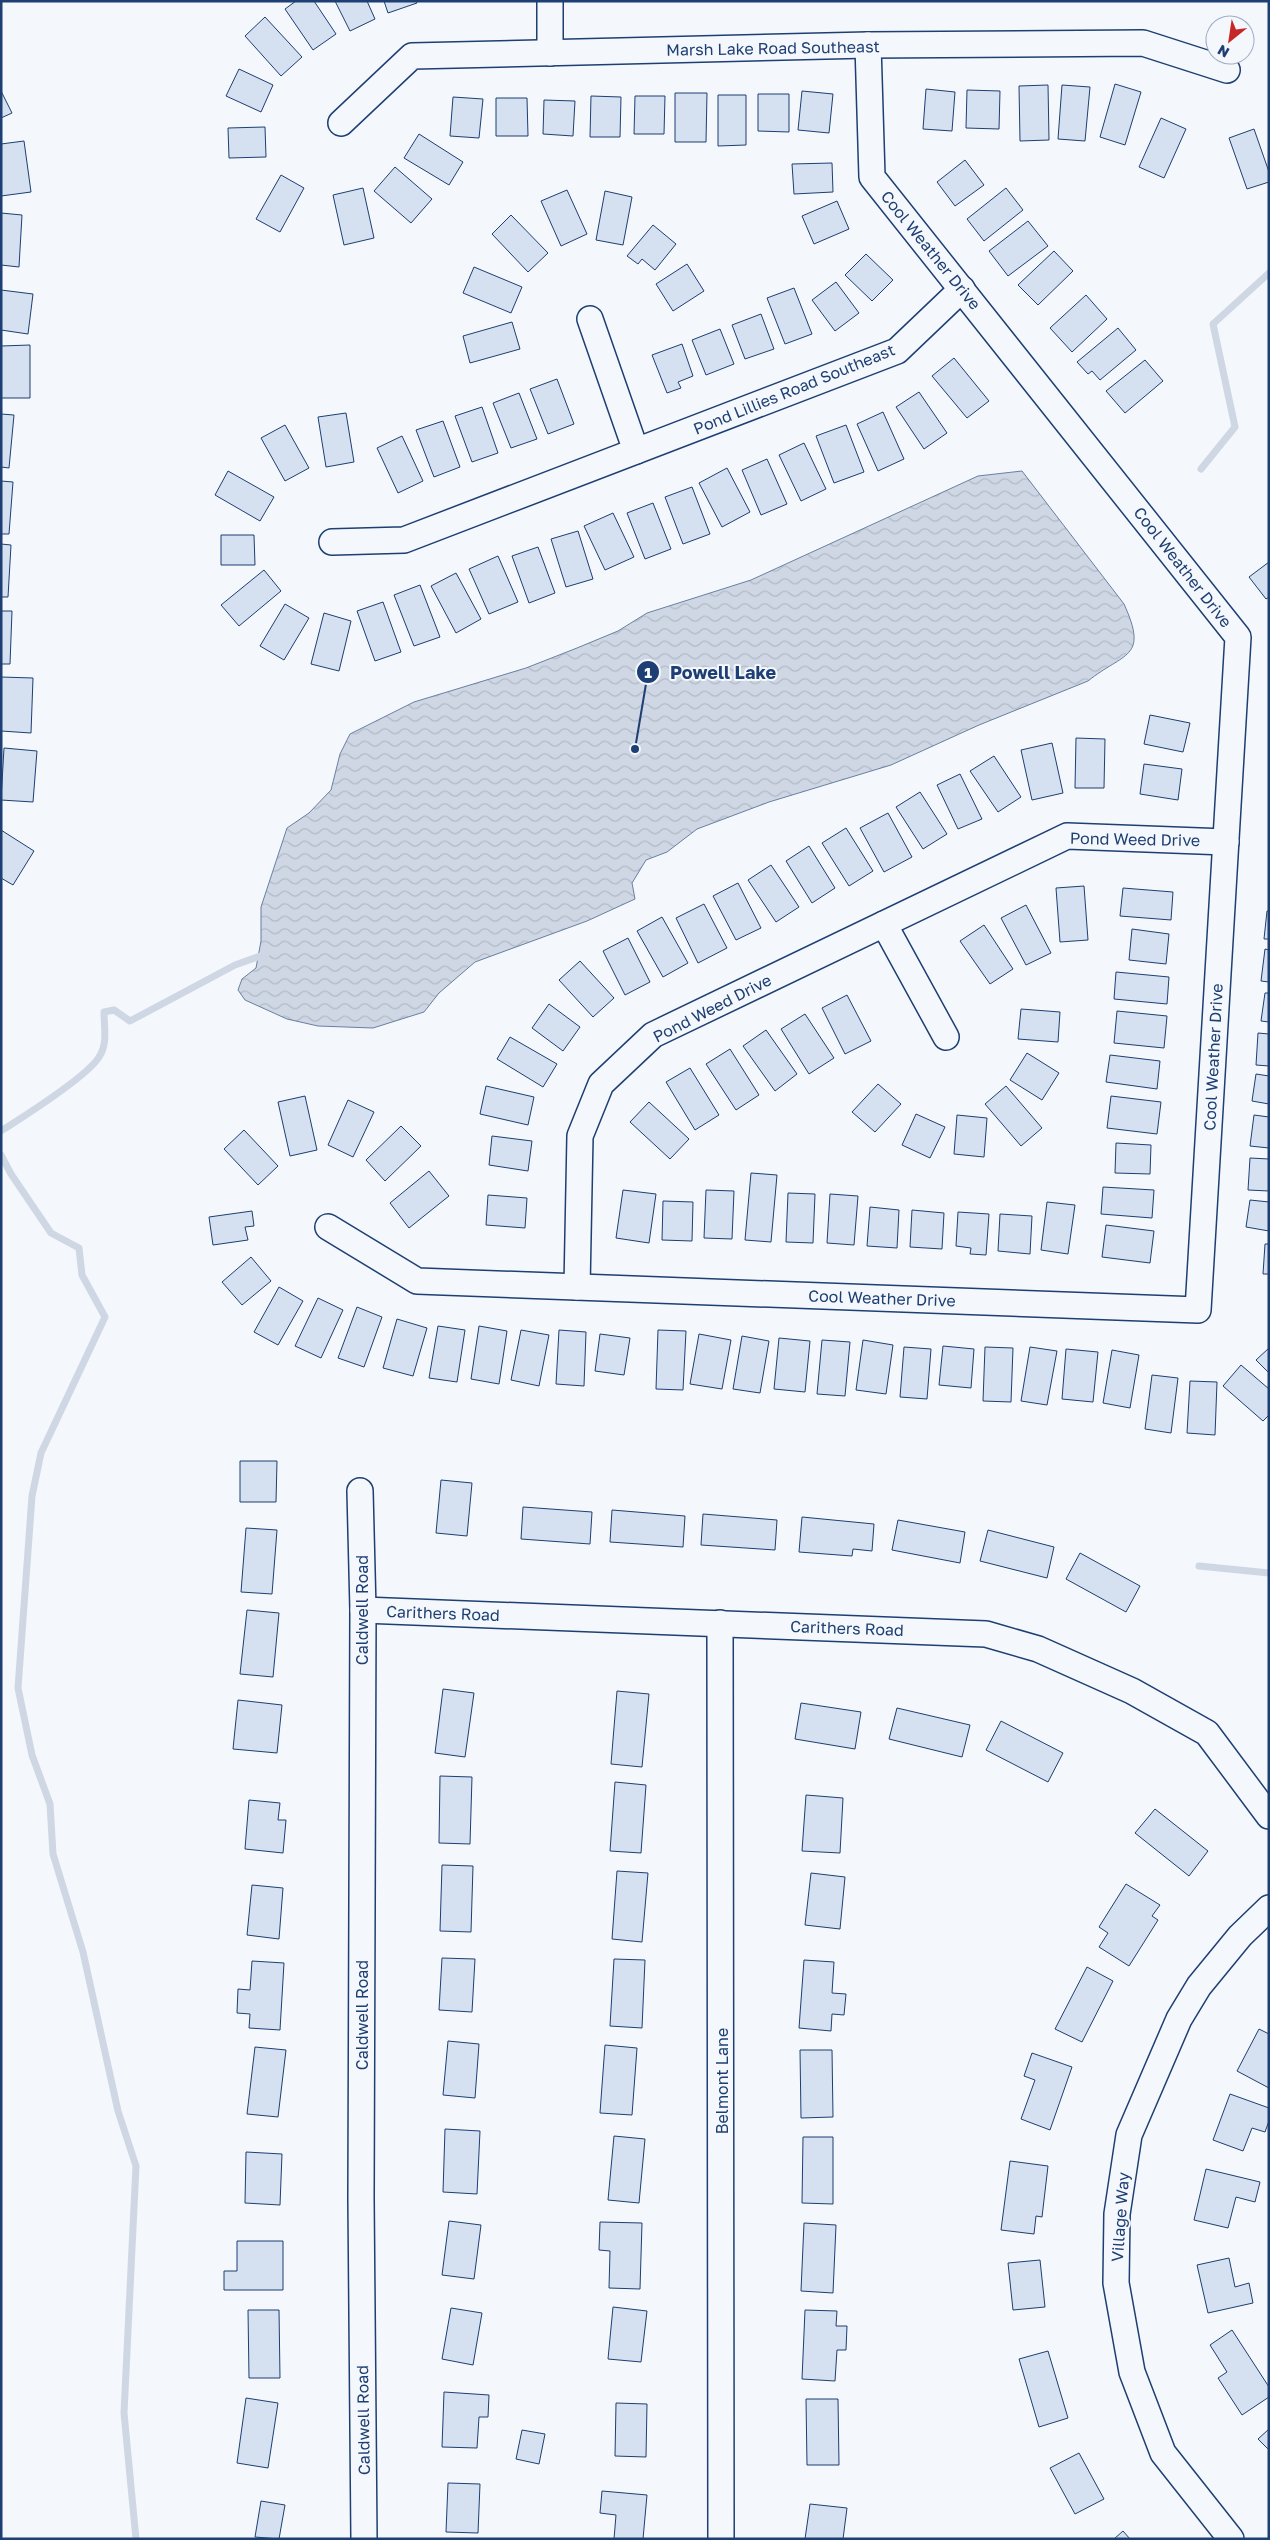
<svg xmlns="http://www.w3.org/2000/svg" width="1270" height="2540" font-family="'Golos Text',sans-serif">
	<defs>
		<pattern id="water-waves" width="16" height="10" patternUnits="userSpaceOnUse" patternTransform="scale(1.25)"><rect width="16" height="10" fill="#cfd7e4"/><path d="M0 5q4-4 8 0t8 0" fill="none" stroke="#b1bac7"/></pattern>
	</defs>
	<rect width="100%" height="100%" fill="#f4f7fb"/>
	<path fill="url(#water-waves)" stroke="#687fa3" d="M1022 471 1124 604C1149 659 1124 652 1088 681L979 725 891 765 769 802 697 829 667 852 646 860 632 883 635 899 587 921 475 962 439 993 424 1012 373 1028 318 1026 287 1019 245 1000 238 990 242 979 256 968 261 941V907L287 828 309 813 331 790 340 754 350 734 414 702 526 668 577 648 618 631 647 613 751 580 978 476Z"/>
	<g fill="none" stroke-linecap="round" stroke-linejoin="round">
		<g stroke="#cfd7e4" stroke-width="7">
			<polyline points="1201,469 1235,427 1213,324 1269,273"/>
			<path d="M1 1131C23 1117 87 1077 99 1057 108 1044 104 1027 104 1012L114 1010 130 1021 235 965 266 954"/>
			<polyline points="1,1155 11,1174 51,1233 79,1248 82,1275 105,1317 41,1453 32,1496 18,1688 32,1755 50,1804 53,1854 83,1952 118,2111 136,2166 124,2413 136,2539"/>
			<polyline points="1199,1566 1269,1573"/>
		</g>
	</g>
	<g fill="#d5e0f0" stroke="#1d3f73">
		<polygon points="296,1 314,1 336,34 313,50 285,9"/>
		<polygon points="335,1 367,1 375,19 350,31"/>
		<polygon points="384,1 416,1 417,3 388,13"/>
		<polygon points="265,17 302,57 281,76 245,36"/>
		<polygon points="239,69 273,85 261,112 226,96"/>
		<polygon points="1115,84 1141,92 1125,145 1100,137"/>
		<polygon points="1048,85 1049,140 1020,141 1019,86"/>
		<polygon points="1062,85 1090,87 1085,141 1058,139"/>
		<polygon points="926,89 955,92 952,131 923,129"/>
		<polygon points="967,90 1000,91 999,129 966,128"/>
		<polygon points="1,91 12,113 1,118"/>
		<polygon points="802,91 833,94 829,133 798,130"/>
		<polygon points="675,93 707,93 706,142 675,142"/>
		<polygon points="758,94 789,94 789,132 758,131"/>
		<polygon points="718,95 746,95 746,145 718,146"/>
		<polygon points="591,96 621,97 620,137 590,137"/>
		<polygon points="635,96 665,96 664,134 634,134"/>
		<polygon points="453,97 483,99 479,138 450,136"/>
		<polygon points="496,98 527,98 528,136 496,136"/>
		<polygon points="544,100 575,101 573,136 543,134"/>
		<polygon points="1161,118 1186,129 1164,178 1139,167"/>
		<polygon points="265,127 266,157 229,158 228,128"/>
		<polygon points="1254,129 1269,172 1269,182 1247,189 1229,138"/>
		<polygon points="419,134 463,162 449,185 404,158"/>
		<polygon points="24,141 31,192 1,196 1,144"/>
		<polygon points="965,160 984,185 955,206 937,182"/>
		<polygon points="832,163 833,192 794,194 792,164"/>
		<polygon points="395,167 432,199 411,223 374,191"/>
		<polygon points="281,175 304,188 280,232 256,219"/>
		<polygon points="363,188 374,238 344,245 333,195"/>
		<polygon points="1006,188 1023,210 984,241 967,219"/>
		<polygon points="567,190 587,234 561,246 541,201"/>
		<polygon points="605,191 632,197 623,245 596,240"/>
		<polygon points="837,201 849,229 814,244 802,216"/>
		<polygon points="1,213 22,215 19,267 1,265"/>
		<polygon points="511,215 548,253 528,272 492,234"/>
		<polygon points="1028,221 1048,246 1008,276 989,251"/>
		<polygon points="653,225 676,244 655,270 642,259 638,264 627,256"/>
		<polygon points="1054,251 1073,271 1038,305 1018,285"/>
		<polygon points="866,254 893,280 872,301 845,275"/>
		<polygon points="687,264 704,291 673,311 656,284"/>
		<polygon points="474,267 522,287 511,313 463,293"/>
		<polygon points="836,282 859,313 835,331 812,300"/>
		<polygon points="794,288 812,334 785,344 767,298"/>
		<polygon points="1,290 33,294 28,334 1,330"/>
		<polygon points="1086,295 1107,319 1072,352 1050,328"/>
		<polygon points="761,314 774,349 745,359 732,325"/>
		<polygon points="512,322 520,349 470,363 463,336"/>
		<polygon points="1118,328 1136,350 1100,380 1092,371 1088,374 1077,362"/>
		<polygon points="720,329 734,364 706,375 692,340"/>
		<polygon points="682,344 693,376 678,382 681,388 667,393 652,355"/>
		<polygon points="30,345 30,398 1,398 1,346"/>
		<polygon points="954,358 989,401 967,418 932,376"/>
		<polygon points="1145,360 1163,381 1125,413 1106,391"/>
		<polygon points="557,379 574,424 548,434 530,389"/>
		<polygon points="919,392 947,433 924,449 896,407"/>
		<polygon points="519,393 537,439 511,448 493,403"/>
		<polygon points="482,407 498,453 472,462 455,416"/>
		<polygon points="883,412 904,459 878,471 857,424"/>
		<polygon points="346,413 354,462 326,467 318,417"/>
		<polygon points="1,414 14,415 9,468 1,467"/>
		<polygon points="443,421 460,467 434,477 416,430"/>
		<polygon points="285,425 309,468 285,481 261,438"/>
		<polygon points="846,425 864,472 834,483 816,436"/>
		<polygon points="402,436 423,481 398,493 377,448"/>
		<polygon points="804,443 826,489 801,501 779,455"/>
		<polygon points="767,459 787,504 761,515 742,470"/>
		<polygon points="727,468 750,512 722,527 699,483"/>
		<polygon points="228,471 274,497 260,521 215,495"/>
		<polygon points="1,481 13,482 9,534 1,534"/>
		<polygon points="692,487 710,534 683,544 665,497"/>
		<polygon points="653,503 671,549 645,559 627,513"/>
		<polygon points="613,513 634,557 605,570 584,526"/>
		<polygon points="578,531 593,579 566,587 551,539"/>
		<polygon points="221,535 254,535 255,565 221,565"/>
		<polygon points="1,544 11,545 8,597 1,597"/>
		<polygon points="538,547 555,593 529,603 512,556"/>
		<polygon points="498,556 518,602 489,614 469,569"/>
		<polygon points="1269,562 1269,597 1266,599 1249,577"/>
		<polygon points="264,570 281,591 239,626 221,605"/>
		<polygon points="456,573 481,619 456,633 431,586"/>
		<polygon points="420,585 440,637 414,646 394,595"/>
		<polygon points="383,602 401,652 375,661 357,611"/>
		<polygon points="285,604 309,618 284,660 260,646"/>
		<polygon points="1,611 12,611 10,664 1,664"/>
		<polygon points="324,613 351,621 339,671 311,664"/>
		<polygon points="1,677 33,678 31,733 1,731"/>
		<polygon points="1150,715 1190,723 1183,752 1144,744"/>
		<polygon points="1076,738 1105,739 1104,788 1075,788"/>
		<polygon points="1052,743 1063,793 1032,800 1021,750"/>
		<polygon points="4,748 37,751 33,802 1,800"/>
		<polygon points="994,756 1021,797 998,812 970,771"/>
		<polygon points="1144,764 1182,769 1178,800 1140,794"/>
		<polygon points="960,774 982,819 958,829 937,785"/>
		<polygon points="920,792 947,834 923,849 896,807"/>
		<polygon points="888,813 912,857 884,872 860,828"/>
		<polygon points="846,828 873,871 849,886 822,843"/>
		<polygon points="1,830 34,851 13,885 1,878"/>
		<polygon points="809,846 835,888 812,903 786,861"/>
		<polygon points="771,865 799,907 776,922 748,880"/>
		<polygon points="738,883 761,928 736,940 713,896"/>
		<polygon points="1084,886 1088,940 1060,942 1056,888"/>
		<polygon points="1123,888 1173,892 1171,920 1120,916"/>
		<polygon points="704,904 727,948 698,963 676,918"/>
		<polygon points="1026,905 1051,953 1026,965 1001,918"/>
		<polygon points="1267,911 1269,911 1269,939 1264,939"/>
		<polygon points="662,917 688,963 663,977 637,931"/>
		<polygon points="984,925 1013,969 990,984 960,941"/>
		<polygon points="1132,929 1169,934 1166,964 1129,960"/>
		<polygon points="628,938 650,982 625,995 603,951"/>
		<polygon points="1265,949 1269,950 1269,982 1261,981"/>
		<polygon points="580,961 614,998 593,1017 559,980"/>
		<polygon points="1116,972 1169,977 1167,1004 1114,999"/>
		<polygon points="1265,993 1269,993 1269,1022 1261,1021"/>
		<polygon points="847,995 871,1041 845,1054 822,1008"/>
		<polygon points="549,1004 580,1027 563,1051 532,1028"/>
		<polygon points="1021,1009 1060,1012 1058,1042 1018,1039"/>
		<polygon points="1117,1011 1167,1016 1164,1048 1114,1043"/>
		<polygon points="805,1014 834,1058 809,1074 781,1029"/>
		<polygon points="766,1030 797,1074 775,1091 743,1046"/>
		<polygon points="1258,1033 1269,1034 1269,1066 1256,1065"/>
		<polygon points="510,1037 557,1064 543,1087 497,1059"/>
		<polygon points="730,1049 759,1095 736,1110 706,1064"/>
		<polygon points="1027,1053 1059,1073 1042,1100 1010,1080"/>
		<polygon points="1110,1055 1160,1061 1157,1089 1106,1082"/>
		<polygon points="690,1068 719,1115 695,1130 666,1082"/>
		<polygon points="1256,1074 1269,1076 1269,1104 1252,1101"/>
		<polygon points="878,1084 901,1104 875,1132 852,1112"/>
		<polygon points="486,1086 534,1097 528,1125 480,1114"/>
		<polygon points="1006,1086 1042,1128 1021,1146 985,1104"/>
		<polygon points="305,1096 317,1150 290,1156 278,1102"/>
		<polygon points="1111,1096 1161,1102 1157,1134 1107,1128"/>
		<polygon points="348,1100 374,1112 353,1157 328,1145"/>
		<polygon points="649,1102 689,1139 670,1159 630,1122"/>
		<polygon points="916,1114 945,1127 930,1158 902,1145"/>
		<polygon points="957,1115 987,1118 984,1157 954,1154"/>
		<polygon points="1254,1115 1269,1117 1269,1148 1250,1146"/>
		<polygon points="401,1126 421,1146 385,1181 366,1160"/>
		<polygon points="244,1130 278,1166 258,1185 224,1149"/>
		<polygon points="492,1136 532,1141 528,1171 489,1165"/>
		<polygon points="1116,1143 1151,1145 1150,1174 1115,1173"/>
		<polygon points="1250,1158 1269,1159 1269,1191 1248,1190"/>
		<polygon points="429,1171 449,1196 409,1228 390,1203"/>
		<polygon points="751,1173 777,1175 771,1242 745,1240"/>
		<polygon points="1103,1187 1154,1190 1152,1218 1101,1214"/>
		<polygon points="623,1190 656,1194 649,1243 616,1238"/>
		<polygon points="706,1190 734,1191 732,1239 704,1238"/>
		<polygon points="788,1193 815,1194 813,1243 786,1242"/>
		<polygon points="830,1194 858,1196 854,1245 827,1243"/>
		<polygon points="488,1195 527,1198 525,1228 486,1225"/>
		<polygon points="1250,1200 1269,1202 1269,1231 1246,1227"/>
		<polygon points="663,1201 693,1202 692,1241 662,1240"/>
		<polygon points="1047,1202 1075,1205 1068,1254 1041,1250"/>
		<polygon points="870,1207 899,1210 897,1248 867,1246"/>
		<polygon points="912,1210 944,1213 942,1249 910,1247"/>
		<polygon points="252,1211 254,1226 245,1227 248,1240 213,1245 209,1217"/>
		<polygon points="958,1212 989,1214 986,1255 970,1254 971,1248 956,1246"/>
		<polygon points="1000,1214 1032,1216 1030,1254 998,1251"/>
		<polygon points="1106,1225 1154,1231 1150,1263 1102,1257"/>
		<polygon points="1265,1244 1269,1244 1269,1274 1263,1274"/>
		<polygon points="251,1257 271,1281 242,1305 222,1282"/>
		<polygon points="279,1287 303,1301 278,1345 254,1332"/>
		<polygon points="318,1298 343,1310 321,1358 295,1346"/>
		<polygon points="357,1307 382,1317 364,1367 338,1358"/>
		<polygon points="397,1319 427,1328 413,1376 383,1368"/>
		<polygon points="438,1326 465,1330 457,1382 429,1378"/>
		<polygon points="479,1326 507,1331 499,1384 471,1379"/>
		<polygon points="521,1330 549,1335 539,1386 511,1380"/>
		<polygon points="559,1330 586,1332 584,1386 556,1384"/>
		<polygon points="658,1330 686,1331 683,1390 656,1389"/>
		<polygon points="600,1334 630,1338 624,1375 595,1371"/>
		<polygon points="699,1334 731,1340 722,1389 690,1384"/>
		<polygon points="742,1336 769,1341 760,1393 733,1389"/>
		<polygon points="779,1338 810,1341 805,1392 774,1389"/>
		<polygon points="822,1340 850,1342 845,1396 817,1394"/>
		<polygon points="863,1340 893,1345 886,1394 856,1390"/>
		<polygon points="943,1346 974,1349 971,1388 939,1385"/>
		<polygon points="904,1347 931,1349 927,1399 900,1397"/>
		<polygon points="985,1347 1013,1348 1011,1402 983,1401"/>
		<polygon points="1030,1347 1057,1351 1047,1405 1021,1401"/>
		<polygon points="1269,1348 1269,1373 1256,1360"/>
		<polygon points="1066,1349 1098,1352 1093,1402 1062,1399"/>
		<polygon points="1112,1350 1139,1355 1130,1408 1103,1403"/>
		<polygon points="1241,1365 1269,1389 1269,1415 1263,1421 1223,1386"/>
		<polygon points="1152,1375 1178,1378 1171,1433 1145,1429"/>
		<polygon points="1190,1381 1217,1382 1215,1435 1187,1433"/>
		<polygon points="240,1461 277,1461 276,1502 240,1502"/>
		<polygon points="441,1480 472,1483 467,1536 436,1533"/>
		<polygon points="523,1507 592,1512 590,1544 521,1539"/>
		<polygon points="612,1510 685,1516 683,1547 610,1542"/>
		<polygon points="703,1514 777,1520 775,1550 701,1545"/>
		<polygon points="802,1517 874,1524 872,1551 853,1549 852,1556 799,1552"/>
		<polygon points="898,1520 965,1532 960,1563 892,1550"/>
		<polygon points="246,1528 277,1530 272,1594 241,1592"/>
		<polygon points="988,1530 1054,1547 1047,1578 980,1561"/>
		<polygon points="1080,1553 1140,1586 1126,1612 1066,1579"/>
		<polygon points="247,1610 279,1613 273,1677 240,1674"/>
		<polygon points="443,1689 474,1693 465,1757 435,1753"/>
		<polygon points="617,1691 649,1694 642,1767 611,1764"/>
		<polygon points="238,1700 282,1705 277,1753 233,1749"/>
		<polygon points="801,1703 861,1712 855,1749 795,1739"/>
		<polygon points="897,1708 970,1725 962,1757 889,1739"/>
		<polygon points="1001,1721 1063,1753 1048,1782 986,1750"/>
		<polygon points="440,1776 472,1777 470,1844 439,1843"/>
		<polygon points="615,1782 646,1785 641,1853 610,1851"/>
		<polygon points="806,1795 843,1798 840,1853 802,1851"/>
		<polygon points="249,1800 280,1803 278,1820 286,1820 283,1853 245,1849"/>
		<polygon points="1155,1809 1208,1851 1189,1876 1135,1833"/>
		<polygon points="442,1865 473,1866 471,1932 440,1931"/>
		<polygon points="617,1871 648,1873 642,1942 612,1939"/>
		<polygon points="811,1873 845,1877 840,1929 805,1925"/>
		<polygon points="1126,1884 1160,1905 1152,1916 1158,1920 1129,1966 1099,1947 1108,1933 1099,1927"/>
		<polygon points="252,1885 283,1888 279,1939 247,1935"/>
		<polygon points="442,1958 475,1959 472,2012 439,2010"/>
		<polygon points="614,1959 645,1960 642,2028 610,2026"/>
		<polygon points="804,1960 834,1962 832,1993 846,1994 844,2015 832,2014 831,2031 799,2028"/>
		<polygon points="252,1961 284,1963 280,2030 249,2028 250,2014 237,2013 238,1989 250,1990"/>
		<polygon points="1087,1967 1113,1981 1082,2042 1055,2029"/>
		<polygon points="1259,2029 1269,2034 1269,2088 1237,2071"/>
		<polygon points="448,2041 479,2044 475,2098 443,2095"/>
		<polygon points="605,2045 637,2048 632,2115 600,2113"/>
		<polygon points="255,2047 286,2050 278,2117 247,2114"/>
		<polygon points="800,2050 832,2050 833,2117 801,2118"/>
		<polygon points="1032,2053 1072,2067 1050,2130 1021,2119 1035,2080 1024,2076"/>
		<polygon points="1230,2094 1269,2108 1269,2121 1265,2132 1252,2128 1243,2151 1213,2140"/>
		<polygon points="445,2129 480,2131 477,2194 443,2192"/>
		<polygon points="614,2136 645,2139 639,2203 608,2200"/>
		<polygon points="803,2137 833,2137 833,2204 802,2203"/>
		<polygon points="246,2152 282,2154 280,2205 245,2203"/>
		<polygon points="1010,2161 1048,2166 1042,2217 1036,2216 1034,2234 1001,2230"/>
		<polygon points="1206,2169 1260,2182 1255,2202 1236,2197 1228,2228 1194,2220"/>
		<polygon points="449,2221 481,2225 474,2279 442,2275"/>
		<polygon points="600,2222 642,2223 640,2289 609,2288 610,2251 599,2250"/>
		<polygon points="804,2223 836,2225 833,2293 801,2291"/>
		<polygon points="237,2241 283,2241 283,2290 224,2290 224,2271 237,2271"/>
		<polygon points="1229,2258 1235,2287 1249,2283 1253,2303 1208,2313 1197,2265"/>
		<polygon points="1040,2260 1045,2307 1013,2310 1008,2263"/>
		<polygon points="613,2307 647,2311 641,2362 608,2359"/>
		<polygon points="451,2308 482,2313 473,2365 442,2359"/>
		<polygon points="248,2310 279,2310 280,2378 249,2378"/>
		<polygon points="805,2310 837,2311 836,2326 847,2326 846,2350 837,2350 835,2381 802,2379"/>
		<polygon points="1232,2330 1269,2387 1269,2397 1242,2415 1218,2378 1227,2372 1210,2345"/>
		<polygon points="1048,2351 1068,2418 1039,2427 1019,2359"/>
		<polygon points="444,2392 489,2395 488,2417 479,2417 477,2448 442,2447"/>
		<polygon points="246,2398 278,2403 268,2468 237,2463"/>
		<polygon points="806,2399 838,2399 839,2465 807,2465"/>
		<polygon points="616,2403 647,2404 646,2457 615,2456"/>
		<polygon points="1269,2429 1269,2450 1258,2439"/>
		<polygon points="522,2430 545,2434 539,2464 516,2459"/>
		<polygon points="1079,2453 1104,2499 1075,2514 1050,2468"/>
		<polygon points="448,2483 480,2484 478,2533 446,2532"/>
		<polygon points="602,2491 647,2495 643,2539 614,2539 616,2515 600,2513"/>
		<polygon points="261,2501 285,2505 279,2539 255,2537"/>
		<polygon points="810,2504 847,2508 843,2539 805,2539"/>
		<polygon points="1123,2531 1130,2539 1114,2539"/>
	</g>
	<g fill="none" stroke-linecap="round" stroke-linejoin="round">
		<g stroke="#1d3f73" stroke-width="28">
			<g id="minor">
				<polyline points="550,53 550,1"/>
				<polyline points="341,123 412,56 868,45 1143,43 1227,70"/>
				<polyline points="590,319 636,451"/>
				<polyline points="332,542 404,540 897,351 962,289"/>
				<polyline points="884,924 946,1037"/>
				<polyline points="328,1227 417,1281 1198,1310 1238,637 872,177 868,45"/>
				<polyline points="577,1287 580,1136 601,1084 653,1035 1067,836 1226,842"/>
				<polyline points="360,1491 363,1610 361,2198 364,2539"/>
				<polyline points="363,1610 986,1634 1038,1649 1132,1691 1207,1733 1269,1816"/>
				<polyline points="720,1623 721,2539"/>
				<polyline points="1231,2539 1163,2453 1132,2372 1116,2283 1117,2214 1129,2135 1179,2019 1199,1986 1240,1936 1269,1908"/>
			</g>
		</g>
		<use href="#minor" stroke="#f4f7fb" stroke-width="25"/>
	</g>
	<g text-anchor="middle" stroke-width="4" stroke-linejoin="round" paint-order="stroke">
		<g font-size="16" fill="#1d3f73" stroke="#f4f7fb">
			<text transform="translate(773 48) rotate(-1)" y="6">Marsh Lake Road Southeast</text>
			<text transform="translate(931 250) rotate(51)" y="6">Cool Weather Drive</text>
			<text transform="translate(794 389) rotate(-22)" y="6">Pond Lillies Road Southeast</text>
			<text transform="translate(1183 567) rotate(52)" y="6">Cool Weather Drive</text>
			<text transform="translate(1135 839) rotate(1)" y="6">Pond Weed Drive</text>
			<text transform="translate(712 1008) rotate(-27)" y="6">Pond Weed Drive</text>
			<text transform="translate(1213 1057) rotate(-87)" y="6">Cool Weather Drive</text>
			<text transform="translate(882 1298) rotate(2)" y="6">Cool Weather Drive</text>
			<text transform="translate(362 1610) rotate(-90)" y="6">Caldwell Road</text>
			<text transform="translate(443 1613) rotate(2)" y="6">Carithers Road</text>
			<text transform="translate(847 1628) rotate(2)" y="6">Carithers Road</text>
			<text transform="translate(362 2015) rotate(-90)" y="6">Caldwell Road</text>
			<text transform="translate(722 2081) rotate(-90)" y="6">Belmont Lane</text>
			<text transform="translate(1120 2217) rotate(-86)" y="6">Village Way</text>
			<text transform="translate(363 2420) rotate(-91)" y="6">Caldwell Road</text>
		</g>
	</g>
	<path fill="none" stroke="#1d3f73" stroke-width="2" d="M635 749L648 672"/>
	<g fill="#1d3f73" stroke="#f4f7fb" stroke-width="2">
		<circle cx="635" cy="749" r="5"/>
		<circle cx="648" cy="672" r="12"/>
	</g>
	<g font-size="15" text-anchor="middle" font-weight="bold" fill="#fff">
		<text x="648" y="678">1</text>
	</g>
	<g font-size="18" text-anchor="middle" font-weight="bold" fill="#1d3f73" stroke="#f4f7fb" stroke-width="4" stroke-linejoin="round" paint-order="stroke">
		<text x="723" y="679">Powell Lake</text>
	</g>
	<rect width="1270" height="2540" fill="none" stroke="#1d3f73" stroke-width="5"/>
	<g transform="translate(1230 40) rotate(210)"><circle r="24" fill="#f4f7fb" stroke="#9eadc5"/>
	<path d="M0-4L9 19L0 12L-9 19Z" fill="#c62828"/>
	<text y="-8" font-size="14" font-weight="bold" text-anchor="middle" fill="#1d3f73">N</text>
	</g>
</svg>
